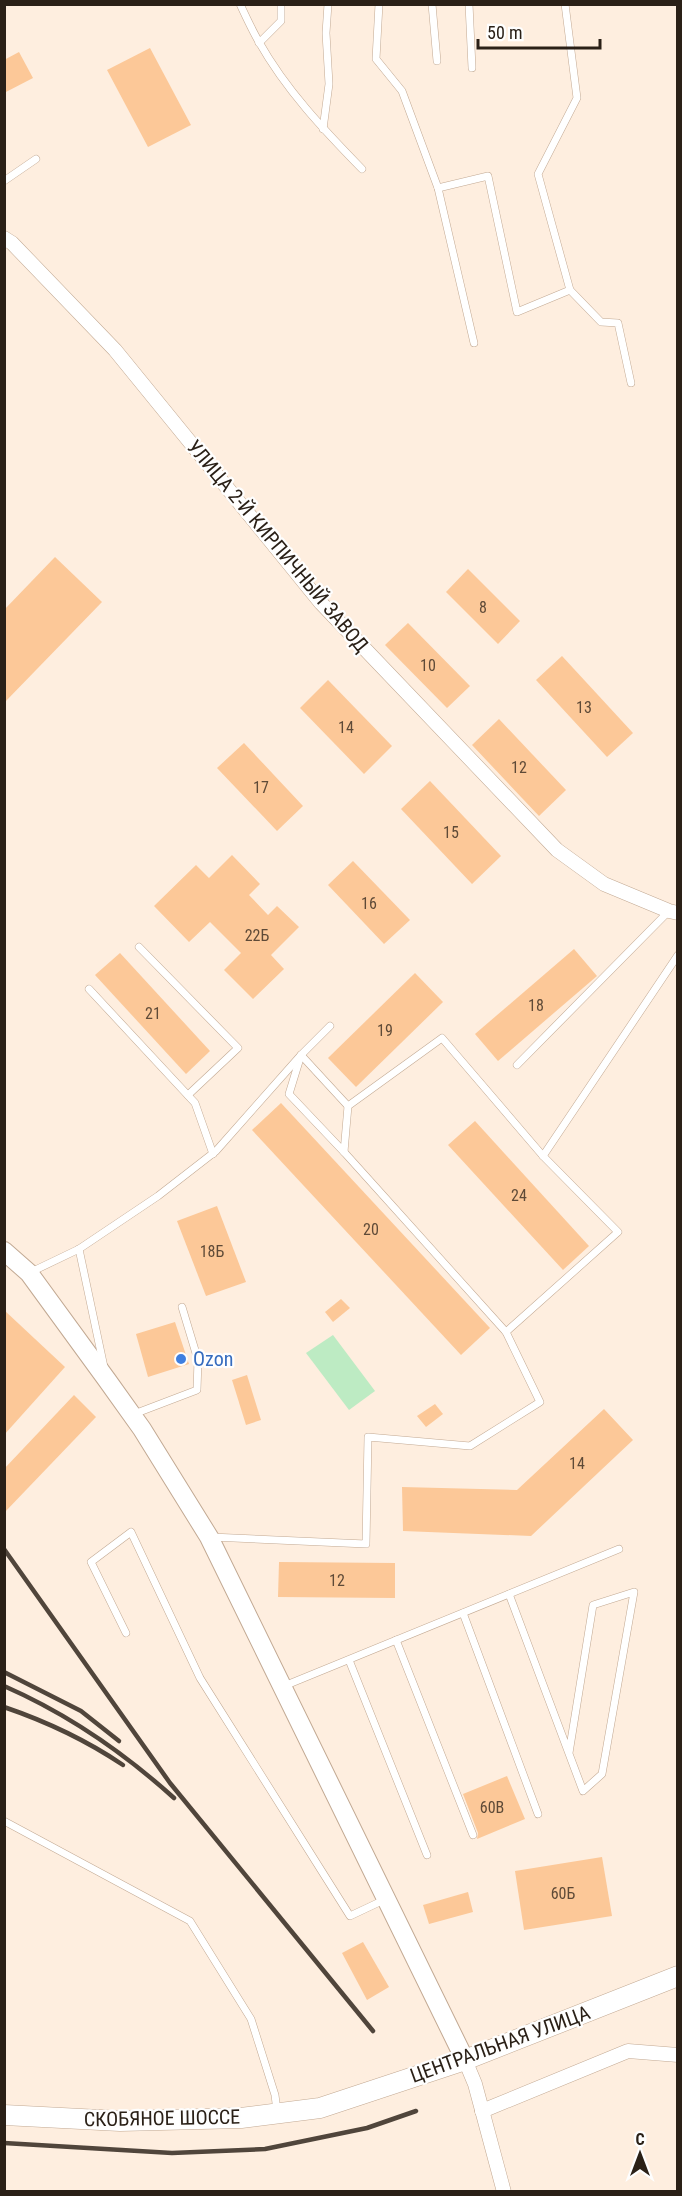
<svg xmlns="http://www.w3.org/2000/svg" width="682" height="2196" font-family="'Roboto Condensed',sans-serif">
	<rect width="100%" height="100%" fill="#feeedf"/>
	<polygon fill="#bdebc3" points="333,1335 375,1391 349,1410 306,1353"/>
	<g fill="#fcc898">
		<polygon points="150,48 191,125 148,147 107,70"/>
		<polygon points="19,52 33,78 4,93 4,60"/>
		<polygon points="55,557 102,602 4,703 4,610"/>
		<polygon points="468,569 520,621 498,644 446,592"/>
		<polygon points="408,623 470,686 447,708 385,645"/>
		<polygon points="562,656 633,733 607,757 536,680"/>
		<polygon points="328,680 392,746 364,774 300,708"/>
		<polygon points="499,719 566,790 539,816 472,745"/>
		<polygon points="244,743 303,806 277,831 217,768"/>
		<polygon points="430,781 501,856 472,884 401,809"/>
		<polygon points="232,855 260,884 249,895 268,915 277,906 299,927 271,955 284,969 253,999 224,970 241,953 210,922 189,942 154,906 196,865 209,878"/>
		<polygon points="353,861 410,920 384,944 328,885"/>
		<polygon points="574,949 597,976 498,1061 475,1034"/>
		<polygon points="120,953 210,1051 186,1074 95,975"/>
		<polygon points="415,973 443,1002 356,1087 328,1058"/>
		<polygon points="281,1103 490,1328 461,1355 252,1130"/>
		<polygon points="475,1121 589,1246 563,1270 448,1145"/>
		<polygon points="217,1206 246,1282 206,1296 177,1221"/>
		<polygon points="341,1299 350,1308 333,1322 325,1312"/>
		<polygon points="4,1310 65,1367 4,1435"/>
		<polygon points="175,1322 189,1364 148,1377 136,1334"/>
		<polygon points="247,1375 261,1420 246,1425 232,1380"/>
		<polygon points="74,1395 96,1417 4,1513 4,1469"/>
		<polygon points="435,1404 443,1414 426,1427 417,1416"/>
		<polygon points="604,1409 633,1440 531,1536 403,1531 402,1487 517,1490"/>
		<polygon points="279,1562 395,1563 395,1598 278,1597"/>
		<polygon points="507,1776 525,1819 477,1839 478,1833 463,1794"/>
		<polygon points="602,1857 612,1916 524,1930 515,1871"/>
		<polygon points="468,1892 473,1912 429,1924 423,1905"/>
		<polygon points="363,1942 389,1987 367,2000 342,1953"/>
	</g>
	<g fill="none" stroke-linecap="round" stroke-linejoin="round">
		<g stroke="#c2a993" stroke-width="8">
			<g id="service">
				<path d="M240 4C246 17 252 30 259 42 286 90 324 130 362 169"/>
				<polyline points="379,4 376,59 402,91 438,188 474,343"/>
				<polyline points="432,4 437,61"/>
				<polyline points="469,4 472,68"/>
				<polyline points="565,4 577,98 538,174 570,290 601,322 618,323 631,383"/>
				<polyline points="259,43 281,21 281,4"/>
				<polyline points="323,129 329,84 326,33 328,4"/>
				<polyline points="4,181 36,159"/>
				<polyline points="438,188 488,176 517,312 570,290"/>
				<polyline points="139,947 238,1048 188,1095"/>
				<polyline points="89,989 195,1103 213,1154"/>
				<polyline points="301,1055 289,1094 344,1152 348,1106 442,1038 543,1156 618,1232 506,1332"/>
				<polyline points="301,1055 348,1106"/>
				<polyline points="517,1065 669,911"/>
				<polyline points="543,1156 678,955"/>
				<polyline points="79,1249 104,1367"/>
				<polyline points="29,1273 79,1249 158,1196 216,1151 301,1055 330,1026"/>
				<polyline points="134,1414 197,1390 198,1360 182,1307"/>
				<polyline points="211,1537 366,1544 368,1437 470,1446 540,1402 506,1332 344,1152"/>
				<polyline points="509,1594 583,1791 602,1774 634,1592 593,1605 569,1753"/>
				<polyline points="463,1613 538,1814"/>
				<polyline points="126,1633 91,1562 131,1532 200,1678 350,1916 386,1899"/>
				<polyline points="396,1640 473,1835"/>
				<polyline points="349,1660 427,1855"/>
				<polyline points="284,1686 619,1549"/>
				<polyline points="4,1821 190,1921 251,2019 275,2095 277,2111"/>
			</g>
		</g>
		<g stroke="#c2a993" stroke-width="15">
			<g id="minor">
				<polyline points="4,238 12,243 115,350 321,603 557,850 604,884 669,911 678,913"/>
				<polyline points="465,2060 475,2084 504,2192"/>
				<polyline points="482,2111 628,2051 678,2055"/>
			</g>
		</g>
		<g stroke="#c2a993" stroke-width="20">
			<polyline id="tertiary" points="4,1251 29,1273 107,1380 142,1429 209,1537 465,2060"/>
		</g>
		<g stroke="#c2a993" stroke-width="21">
			<polyline id="secondary" points="4,2115 120,2121 241,2118 320,2108 465,2060 678,1976"/>
		</g>
		<use href="#service" stroke="#fff" stroke-width="7"/>
		<use href="#minor" stroke="#fff" stroke-width="14"/>
		<use href="#tertiary" stroke="#fff" stroke-width="18"/>
		<use href="#secondary" stroke="#fff" stroke-width="20"/>
		<g stroke="#50453b" stroke-width="4.5">
			<polyline points="4,1549 170,1783 373,2031"/>
			<polyline points="4,1672 81,1711 119,1741"/>
			<path d="M4 1686C68 1714 122 1751 174 1798"/>
			<path d="M4 1707C45 1721 86 1740 123 1765"/>
			<polyline points="4,2143 172,2153 265,2149 367,2128 416,2111"/>
		</g>
	</g>
	<circle fill="#3f7fe0" stroke="#fefefe" stroke-width="2" cx="181" cy="1359" r="6"/>
	<g text-anchor="middle" stroke-width="4.5" stroke-linejoin="round" paint-order="stroke">
		<g font-size="16" fill="#5e4a37">
			<text x="483" y="613">8</text>
			<text x="428" y="671">10</text>
			<text x="584" y="713">13</text>
			<text x="346" y="733">14</text>
			<text x="519" y="773">12</text>
			<text x="261" y="793">17</text>
			<text x="451" y="838">15</text>
			<text x="369" y="909">16</text>
			<text x="257" y="941">22Б</text>
			<text x="536" y="1011">18</text>
			<text x="153" y="1019">21</text>
			<text x="385" y="1036">19</text>
			<text x="519" y="1201">24</text>
			<text x="371" y="1235">20</text>
			<text x="212" y="1257">18Б</text>
			<text x="577" y="1469">14</text>
			<text x="337" y="1586">12</text>
			<text x="492" y="1813">60В</text>
			<text x="563" y="1899">60Б</text>
		</g>
		<g font-size="20" fill="#2a2017" stroke="#fefefe">
			<text transform="translate(278 546) rotate(50)" y="7">УЛИЦА 2-Й КИРПИЧНЫЙ ЗАВОД</text>
			<text transform="translate(500 2044) rotate(-20)" y="7">ЦЕНТРАЛЬНАЯ УЛИЦА</text>
			<text transform="translate(162 2118) rotate(-1)" y="7">СКОБЯНОЕ ШОССЕ</text>
		</g>
		<g font-size="20" fill="#366cbe" stroke="#fefefe" text-anchor="start">
			<text x="193" y="1366">Ozon</text>
		</g>
	</g>
	<rect width="682" height="2196" fill="none" stroke="#2a2017" stroke-width="12"/>
	<g transform="translate(640 2154)" stroke="#fefefe" stroke-width="4.5" paint-order="stroke">
	<path d="M0-4.5L10 22L0 15L-10 22Z" fill="#2a2017"/>
	<text y="-9" font-size="16" font-weight="bold" text-anchor="middle" fill="#2a2017">С</text>
	</g>
	<path d="M478 39v9h122v-9" fill="none" stroke="#2a2017" stroke-width="3"/>
	<text x="487" y="39" font-size="18" fill="#2a2017" stroke="#fefefe" stroke-width="4.5" paint-order="stroke">50 m</text>
</svg>
